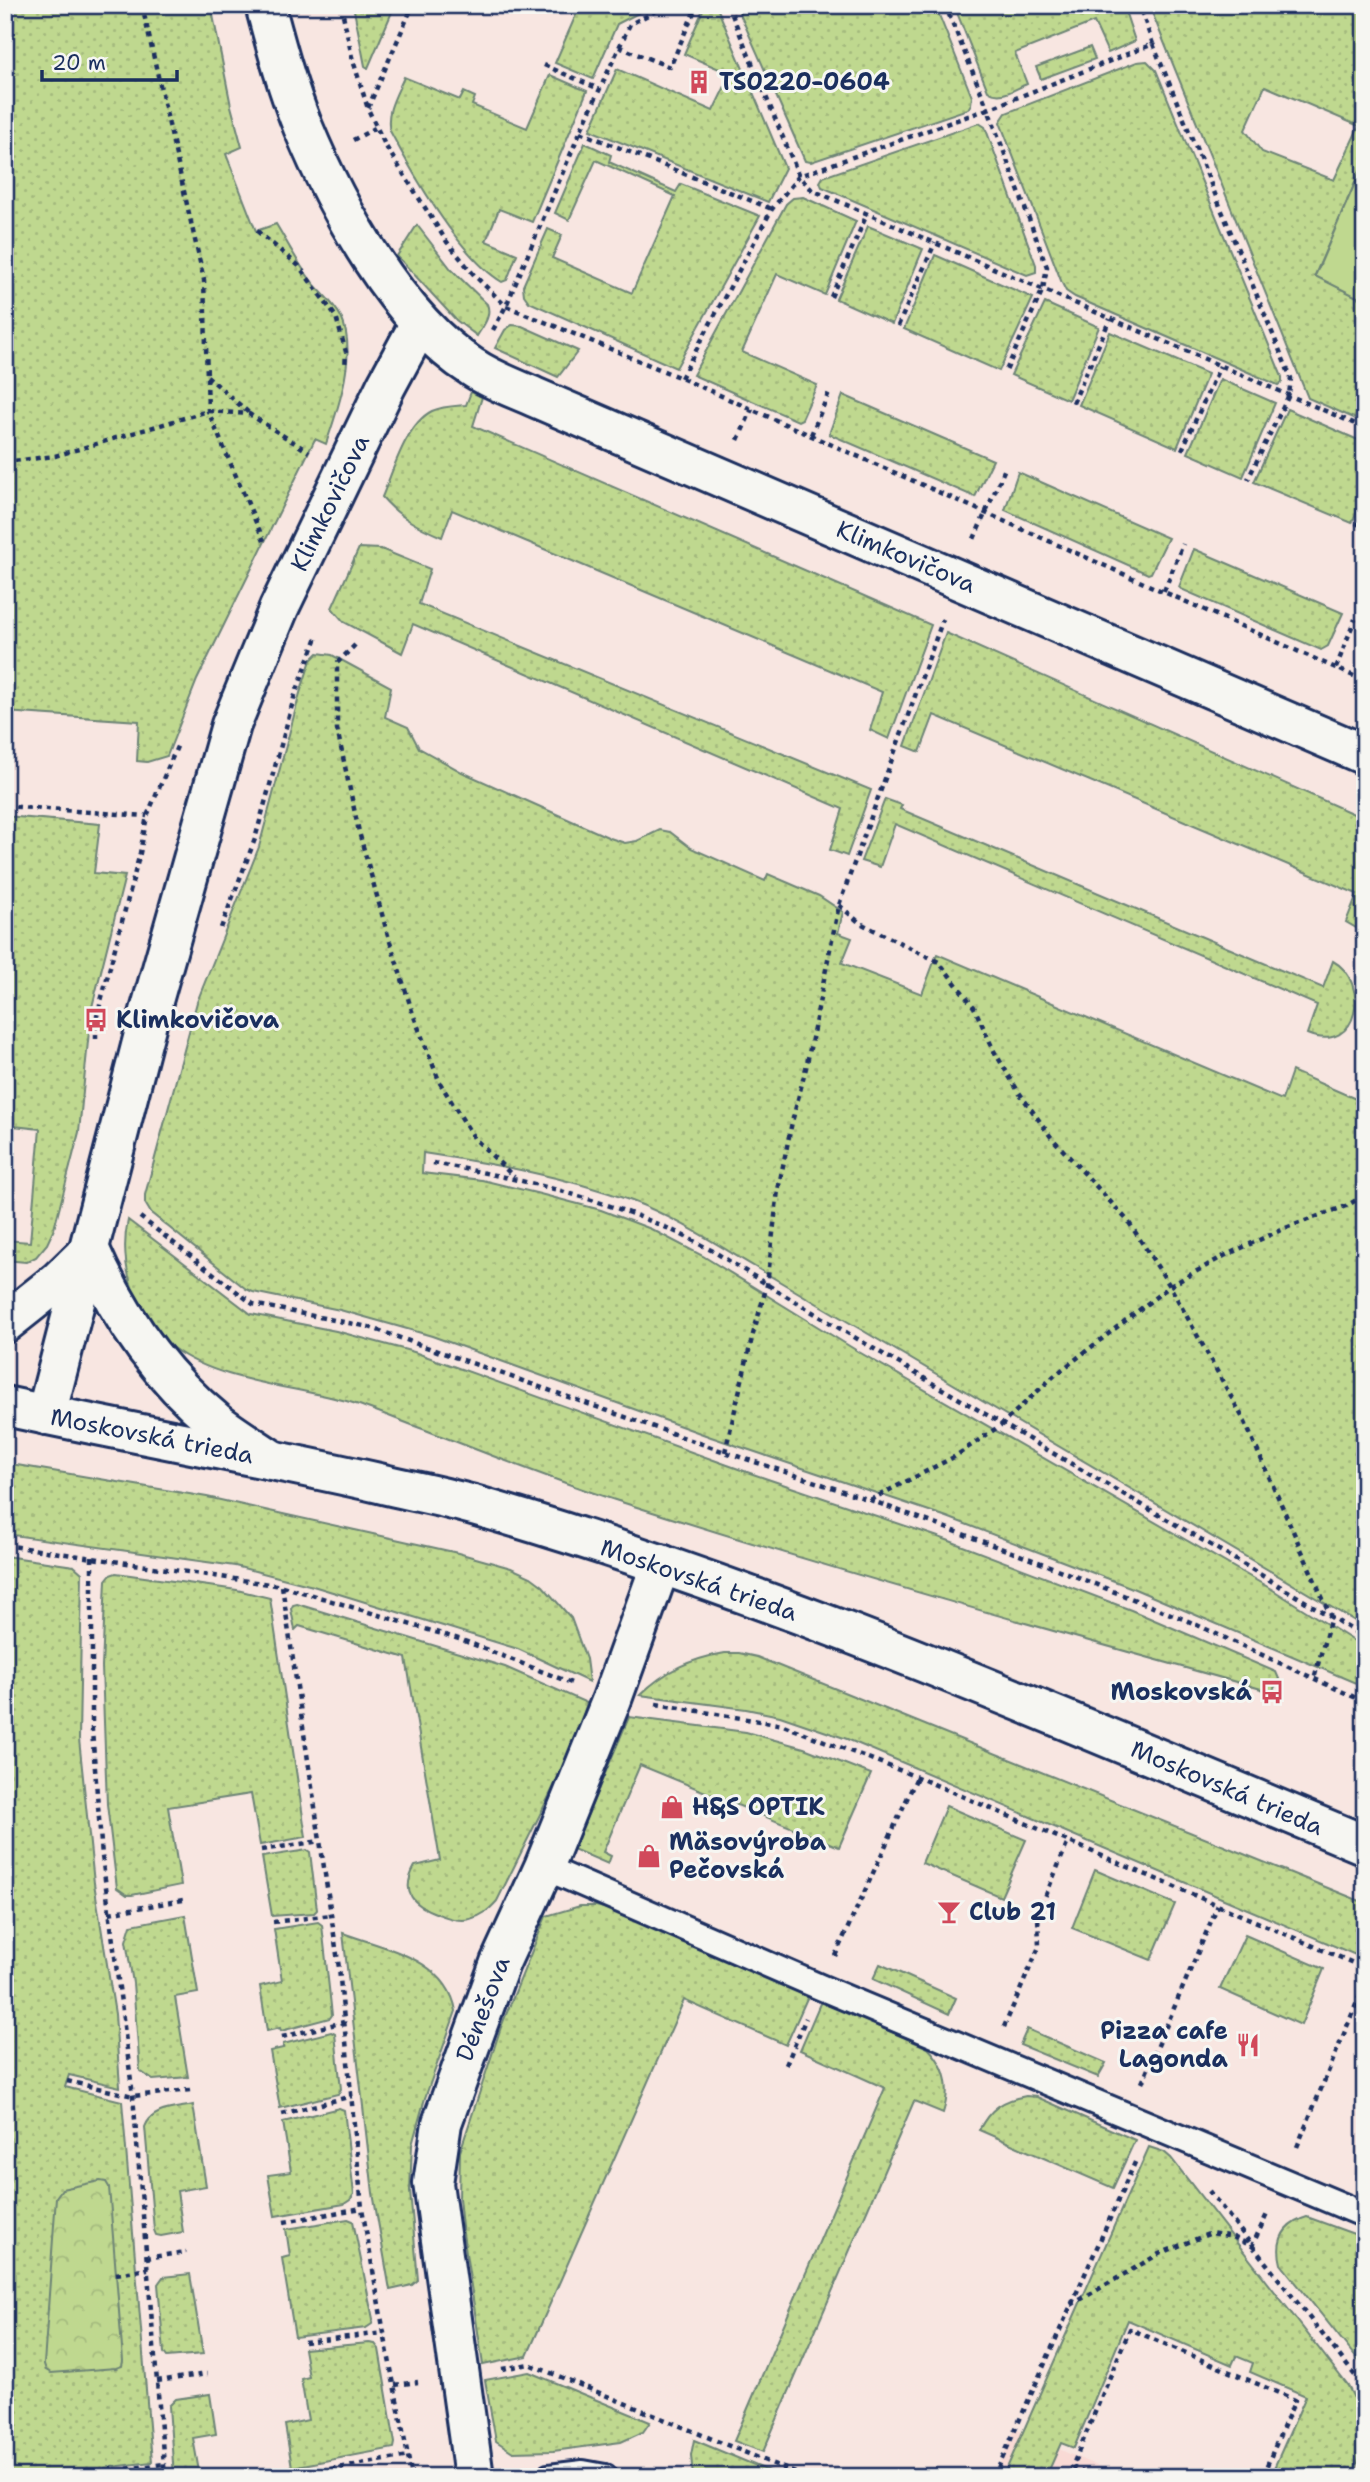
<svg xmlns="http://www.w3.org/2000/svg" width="1370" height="2482" font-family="'Shantell Sans',sans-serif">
	<defs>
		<pattern id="grass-dots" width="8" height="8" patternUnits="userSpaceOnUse" patternTransform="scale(1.75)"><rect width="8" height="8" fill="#bfd88f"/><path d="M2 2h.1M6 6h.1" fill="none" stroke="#a4ba7e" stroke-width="1.8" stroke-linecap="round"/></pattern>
		<pattern id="forest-crowns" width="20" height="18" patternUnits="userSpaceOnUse" patternTransform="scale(1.75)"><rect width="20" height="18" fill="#bfd88f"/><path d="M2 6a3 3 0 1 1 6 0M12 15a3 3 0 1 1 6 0" fill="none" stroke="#a4ba7e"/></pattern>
	</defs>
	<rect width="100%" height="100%" fill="#f8e6e1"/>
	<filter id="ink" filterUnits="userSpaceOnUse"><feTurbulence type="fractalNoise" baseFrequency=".0143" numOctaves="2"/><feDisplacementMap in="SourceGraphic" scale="14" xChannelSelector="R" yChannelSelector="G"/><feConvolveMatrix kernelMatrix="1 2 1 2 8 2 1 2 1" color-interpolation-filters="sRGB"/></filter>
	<g filter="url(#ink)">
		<polygon fill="#f9dad5" points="1015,2429 1081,2459 1123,2477 994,2477"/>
		<g fill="url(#grass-dots)" stroke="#6d8476" stroke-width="2" fill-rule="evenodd">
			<path d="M5 5H211L231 106 242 147 226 154 256 231 276 224C287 242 297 262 310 279 319 291 335 304 341 317 358 353 338 409 326 444L315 439 197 680 167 756 147 762 137 761 139 721 5 712Z"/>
			<polygon points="353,5 395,5 368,68 365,66"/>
			<polygon points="574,5 654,5 617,24 593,79 555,63 579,8"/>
			<polygon points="705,5 716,5 785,168 768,202 590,130 617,69 713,111 731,74 684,54"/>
			<polygon points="736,5 935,5 972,97 971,104 968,109 811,162 805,161"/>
			<path d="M954 5H997L1000 12 1017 5H1123L1135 41 1108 53 1094 22 1015 53 1027 84C1014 89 1001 100 988 91Z"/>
			<path d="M1149 5H1365V160L1315 275 1365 301V423L1308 398ZM1265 86 1359 126 1334 180 1262 152 1245 130Z"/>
			<polygon points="1090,47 1095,59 1041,79 1036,67"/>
			<polygon points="1147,61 1156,70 1282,377 1282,382 1278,385 1075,297 1066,291 1062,283 1000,122 1006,113 1137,62"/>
			<path d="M550 75 587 91 532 222 499 209 486 241 517 254 507 280 502 282C460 257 413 174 390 131 385 112 397 94 404 77L460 100 464 92 475 97 472 105 527 128Z"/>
			<polygon points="979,123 985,127 1036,265 1036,272 1027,275 822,187 820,182 823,177"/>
			<polygon points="585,143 611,155 609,162 676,192 681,184 760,216 676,368 529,302 524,295 523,286 548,229 562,235 552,258 632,293 675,196 596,160 569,220 555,213"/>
			<polygon points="803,197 856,221 825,295 777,274 742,352 817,385 802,419 798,421 693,375 786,204 793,198"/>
			<path d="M417 225 451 269 487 304C492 316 483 326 477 336L456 320 397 256Z"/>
			<polygon points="868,226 923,249 892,324 836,299"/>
			<polygon points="935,255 1033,298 999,371 904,329"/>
			<polygon points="1045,303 1099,327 1068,400 1011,375"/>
			<polygon points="512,325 522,326 578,351 558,377 495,348 505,330"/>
			<polygon points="1110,332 1208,374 1177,448 1079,405"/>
			<polygon points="1220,379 1275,403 1243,477 1188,453"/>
			<path d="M471 392 482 397 473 426 931 625 889 739 870 730 882 692 452 510 442 537C418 527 399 517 382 497 393 471 406 424 432 411 443 406 455 406 466 405Z"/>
			<polygon points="843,395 993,460 975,497 829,434"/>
			<polygon points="1287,409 1365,443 1365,494 1352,523 1254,482"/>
			<polygon points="1018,472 1168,538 1151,573 1148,574 1005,510"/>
			<polygon points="359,548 381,549 430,569 419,604 871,790 847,856 830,850 843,809 413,624 402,653 344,622 332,608"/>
			<polygon points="1194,549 1343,613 1328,646 1321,650 1181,589 1179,587"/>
			<polygon points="946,633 1365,819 1365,933 1346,922 1357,894 934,715 920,752 905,746"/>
			<path d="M318 653 332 655 391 687 385 717 408 727 419 748 462 772 610 838 625 843 637 841 660 830 670 832 691 848 765 881 768 874 819 896 843 912 838 933 852 938 842 963 922 994 937 954 1282 1100 1292 1071 1365 1103V1627L755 1267C716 1244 675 1217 632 1201 564 1176 494 1164 423 1153L422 1173 482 1180 540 1194 601 1210 651 1229 703 1256 859 1352 1273 1590 1365 1648V1687L1130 1587 947 1517 711 1437 432 1336 340 1310 253 1292 246 1289 151 1213 145 1203V1195L197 1002 259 847 300 693 311 660Z"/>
			<path d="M885 799 902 805 900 809 1323 988 1333 961C1370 981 1361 1055 1307 1034L1317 1005 895 824 880 867 861 861Z"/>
			<polygon points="5,816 100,824 94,873 125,876 91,1011 79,1132 54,1229 47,1244 36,1257 26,1262 5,1260 5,1240 30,1242 40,1129 5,1125"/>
			<path d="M128 1220 251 1314 336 1331 414 1352 747 1472 947 1540 1131 1610 1276 1672 1279 1679 1272 1692C1052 1631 832 1570 615 1500 549 1479 484 1452 420 1428 398 1420 375 1410 353 1403 297 1386 220 1383 173 1348 136 1321 118 1264 128 1220Z"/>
			<polygon points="5,1463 207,1497 458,1553 511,1568 531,1577 543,1586 571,1618 586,1659 589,1682 518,1649 313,1586 235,1566 5,1534"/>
			<polygon points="5,1556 74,1566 82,1573 79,1739 94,1883 115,2014 120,2087 69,2075 65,2087 122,2101 152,2462 105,2468 105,2477 5,2477"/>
			<polygon points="116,1573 237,1590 270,1598 306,1837 260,1845 251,1794 168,1807 181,1885 132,1895 127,1895 117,1888 107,1804 102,1667 106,1580 110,1575"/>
			<path d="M297 1604 505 1667 587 1703 571 1752 497 1901C489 1910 482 1916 470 1919 459 1922 449 1918 438 1914 413 1905 400 1893 415 1866L440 1860 406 1658 299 1626 295 1630 291 1609 293 1605Z"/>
			<path d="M725 1653H739L757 1657 1365 1903V1959L847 1739 780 1716 746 1709 640 1695C666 1670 690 1659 725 1653Z"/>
			<polygon points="629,1717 746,1732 804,1748 871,1774 839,1847 640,1765 603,1852 611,1856 608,1864 573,1849"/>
			<polygon points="946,1806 1026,1840 1001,1897 922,1863"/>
			<polygon points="307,1850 310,1852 317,1910 314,1913 272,1916 262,1857"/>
			<polygon points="1095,1870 1175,1904 1151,1960 1072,1928"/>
			<polygon points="580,1906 596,1906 608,1909 808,1996 786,2045 684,2000 527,2356 483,2365 462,2227 459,2198 460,2152 501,2027 546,1916"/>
			<polygon points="185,1915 198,1993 175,1997 188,2077 153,2080 140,2071 133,1983 126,1941 131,1925"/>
			<polygon points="318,1922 322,1925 332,2015 330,2018 281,2031 280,2028 267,2031 260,1986 282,1981 274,1929"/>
			<path d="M343 1933C386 1949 447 1959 456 2011L425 2098 412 2145 410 2191 418 2280 412 2285 390 2290 373 2193Z"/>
			<polygon points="1245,1935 1324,1969 1301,2025 1220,1989"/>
			<polygon points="880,1964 956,1998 949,2014 873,1979"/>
			<path d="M821 2001 928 2048C947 2067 951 2088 943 2113L914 2101 763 2452 734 2441 885 2088 800 2050Z"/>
			<polygon points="1027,2029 1106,2063 1098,2077 1020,2045"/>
			<polygon points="331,2032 335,2034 341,2089 338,2094 280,2108 270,2051 283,2048 283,2044"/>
			<path d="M1026 2096 1037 2097 1135 2140 1113 2188 979 2130C990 2109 1002 2100 1026 2096Z"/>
			<path d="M193 2105 206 2186 177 2191 183 2232 161 2236 156 2235 154 2230 145 2127C152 2108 175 2109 193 2105Z"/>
			<polygon points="339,2108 344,2110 354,2194 350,2200 344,2204 275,2216 268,2175 291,2172 283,2122"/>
			<path d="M1149 2147 1164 2152 1171 2158 1348 2386C1365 2416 1363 2444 1355 2477H1270L1306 2396 1250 2372 1253 2363 1236 2356 1232 2365 1128 2320 1074 2448 1061 2443 1046 2477H1003Z"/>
			<path d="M1307 2217 1365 2238V2369L1281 2264C1275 2240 1284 2224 1307 2217Z"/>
			<polygon points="348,2219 353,2221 373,2319 372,2324 366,2328 295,2337 282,2258 290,2256 286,2229"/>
			<polygon points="190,2274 203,2354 167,2357 164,2353 158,2284 163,2277"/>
			<polygon points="369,2343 375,2344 379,2349 395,2443 394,2448 292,2467 285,2425 308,2420 301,2379 309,2377 304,2349"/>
			<polygon points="529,2372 650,2422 643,2432 621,2442 553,2451 513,2452 496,2441 485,2380"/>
			<polygon points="210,2394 216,2434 193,2438 200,2477 174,2477 169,2406 176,2399"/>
			<polygon points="694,2440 783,2477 693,2477 691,2455"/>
		</g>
		<polygon fill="url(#forest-crowns)" stroke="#6d8476" stroke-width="2" points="100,2181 106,2182 109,2187 123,2361 122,2366 116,2368 51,2373 46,2370 44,2364 56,2197 62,2189"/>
		<polygon fill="#bfd88f" stroke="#6d8476" stroke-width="2" points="1365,160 1365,301 1315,276"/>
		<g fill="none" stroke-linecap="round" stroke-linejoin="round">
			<g stroke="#1b2f5e" stroke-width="30">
				<g id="lane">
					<polyline points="544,1867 820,1987 1365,2215"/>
					<polyline points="549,2477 583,2473 605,2477"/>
				</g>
			</g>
			<g stroke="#1b2f5e" stroke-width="44">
				<g id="street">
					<path d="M265 5C276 46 287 88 303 127 336 207 398 320 472 367 491 380 514 388 534 397L1365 755"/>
					<path d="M90 1250C119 1317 158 1374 215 1421 233 1435 253 1447 272 1460"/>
					<polyline points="5,1323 58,1281 90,1250"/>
					<polyline points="46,1415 149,1015 231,725 279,608 386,386 420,323"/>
					<polyline points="474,2477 433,2183 442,2123 500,1963 544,1867 612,1699 661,1564"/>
				</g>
			</g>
			<g stroke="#1b2f5e" stroke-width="44">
				<path id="secondary" d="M5 1406C130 1433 255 1455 379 1483 412 1491 445 1497 477 1506 782 1594 1073 1724 1365 1845"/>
			</g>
			<g stroke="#1b2f5e" stroke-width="4.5" stroke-dasharray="5 5" stroke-linecap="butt">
				<polyline points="142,5 204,280 208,411 264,541"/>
				<polyline points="341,5 352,57 368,109 385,145 447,242 475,276 506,306 681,378 1365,681"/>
				<polyline points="728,5 799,176 812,190 1365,428"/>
				<polyline points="945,5 988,109 1153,44 1139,5"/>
				<polyline points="1153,44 1291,378 1289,395 1248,479"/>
				<polyline points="619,47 670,67 697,5"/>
				<polyline points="544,65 599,89"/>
				<polyline points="368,108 413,5"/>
				<polyline points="580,132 772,209"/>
				<polyline points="353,140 377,127"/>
				<polyline points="257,231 299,266 336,317 346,352 345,368"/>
				<polyline points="831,297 867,214"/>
				<polyline points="898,326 935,243"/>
				<polyline points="493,330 506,306 580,132 630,24 668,5"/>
				<polyline points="207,376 249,413"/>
				<polyline points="681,378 772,209 799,176 988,109 1047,267 1043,289 1005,373"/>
				<polyline points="1073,403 1110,319"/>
				<polyline points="811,435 830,390"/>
				<polyline points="738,440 752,409"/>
				<polyline points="1182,450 1220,366"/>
				<polyline points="5,462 55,456 208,411 249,414 309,452"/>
				<polyline points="1357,526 1365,509"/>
				<polyline points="974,539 1006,466"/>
				<polyline points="1164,591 1183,544"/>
				<polyline points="355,645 337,663 337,729 359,832 387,932 413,1014 440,1083 474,1138 514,1177"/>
				<polyline points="1336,668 1355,619"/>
				<polyline points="5,806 147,816"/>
				<polyline points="839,905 860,923 939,962 974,1007 994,1051 1018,1091 1051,1137 1128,1221 1170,1286 1244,1420 1331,1617 1314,1679"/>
				<polyline points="221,928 255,839 294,698 317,637"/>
				<polyline points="96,1039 96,1020 140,853 147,816 179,742"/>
				<path d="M433 1163C511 1177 587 1194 660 1225 678 1232 695 1242 713 1251 927 1385 1150 1505 1365 1638"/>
				<polyline points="140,1217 253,1304 369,1327 725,1452 870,1500 1044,1564 1186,1620 1365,1702"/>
				<polyline points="725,1452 752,1338 767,1285 778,1190 792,1122 806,1068 839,905 943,619"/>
				<polyline points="870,1500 954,1457 1001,1425 1054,1376 1170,1286 1224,1256 1283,1229 1346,1206 1365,1195"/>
				<polyline points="5,1545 282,1586 462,1640 574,1684"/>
				<polyline points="92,1557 92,1731 102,1856 133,2096 165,2477"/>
				<polyline points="282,1586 339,1968 362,2208 384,2333 412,2477"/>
				<polyline points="656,1704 783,1725 917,1777 1365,1968"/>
				<polyline points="261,1850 320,1841"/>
				<polyline points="109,1913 183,1900"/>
				<polyline points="273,1922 332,1915"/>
				<polyline points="835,1956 917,1777"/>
				<polyline points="1004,2027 1039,1947 1038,1914 1068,1842"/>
				<polyline points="282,2037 344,2022"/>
				<polyline points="786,2065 806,2018"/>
				<polyline points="67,2081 133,2096 190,2090"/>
				<polyline points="1142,2083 1218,1905"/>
				<polyline points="282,2114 352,2096"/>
				<polyline points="1297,2147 1365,1983"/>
				<polyline points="1209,2191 1365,2388"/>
				<polyline points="284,2222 362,2208"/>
				<polyline points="146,2258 186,2252"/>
				<polyline points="116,2274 148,2269"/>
				<polyline points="1071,2305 1159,2254 1211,2233 1233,2237 1252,2246 1268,2212"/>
				<polyline points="304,2342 384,2333"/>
				<polyline points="502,2369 529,2364 805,2477"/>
				<polyline points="157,2381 207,2374"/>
				<polyline points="395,2385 418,2382"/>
				<polyline points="301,2474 409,2456"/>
				<polyline points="125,2477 125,2469 164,2464"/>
				<polyline points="994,2477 1137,2158"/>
				<polyline points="1094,2477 1072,2467 1130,2329 1295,2400 1262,2477"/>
			</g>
			<use href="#lane" stroke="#f6f6f2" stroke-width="24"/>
			<use href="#street" stroke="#f6f6f2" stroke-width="38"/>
			<use href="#secondary" stroke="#f6f6f2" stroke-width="38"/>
		</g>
	</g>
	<defs>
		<g id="building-bare" transform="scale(1.89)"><path d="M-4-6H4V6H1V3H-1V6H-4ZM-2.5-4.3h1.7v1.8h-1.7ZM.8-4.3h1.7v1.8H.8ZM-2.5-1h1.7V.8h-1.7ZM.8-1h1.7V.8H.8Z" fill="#d1495b" stroke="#f6f6f2" stroke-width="2.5" paint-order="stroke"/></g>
		<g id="bus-bare" transform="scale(1.89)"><path d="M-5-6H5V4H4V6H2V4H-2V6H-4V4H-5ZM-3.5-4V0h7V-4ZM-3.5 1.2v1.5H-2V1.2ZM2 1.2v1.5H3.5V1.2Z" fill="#d1495b" stroke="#f6f6f2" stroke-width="2.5" paint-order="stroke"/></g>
		<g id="shop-bare" transform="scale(1.89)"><path d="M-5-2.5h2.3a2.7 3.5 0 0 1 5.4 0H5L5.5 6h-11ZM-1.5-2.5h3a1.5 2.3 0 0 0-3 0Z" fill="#d1495b" stroke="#f6f6f2" stroke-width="2.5" paint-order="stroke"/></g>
		<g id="bar-bare" transform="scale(1.89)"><path d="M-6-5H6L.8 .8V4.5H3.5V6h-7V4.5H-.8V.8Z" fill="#d1495b" stroke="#f6f6f2" stroke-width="2.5" paint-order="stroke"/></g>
		<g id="restaurant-bare" transform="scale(1.89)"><path d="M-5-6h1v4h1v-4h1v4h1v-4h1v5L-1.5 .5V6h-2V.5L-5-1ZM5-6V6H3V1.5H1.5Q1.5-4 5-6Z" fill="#d1495b" stroke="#f6f6f2" stroke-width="2.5" paint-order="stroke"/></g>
	</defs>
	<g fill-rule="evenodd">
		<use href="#building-bare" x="699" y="82"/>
		<use href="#bus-bare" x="96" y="1020"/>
		<use href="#bus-bare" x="1272" y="1692"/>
		<use href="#shop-bare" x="672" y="1807"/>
		<use href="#shop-bare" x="649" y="1856"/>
		<use href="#bar-bare" x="949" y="1912"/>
		<use href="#restaurant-bare" x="1248" y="2045"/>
	</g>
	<g text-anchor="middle" stroke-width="6" stroke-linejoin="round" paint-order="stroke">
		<g font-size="24" font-weight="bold" fill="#1b2f5e" stroke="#f6f6f2" text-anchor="start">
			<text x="719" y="90">TS0220-0604</text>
			<text x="116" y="1028">Klimkovičova</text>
			<text x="1252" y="1700" text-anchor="end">Moskovská</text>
			<text x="692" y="1815">H&amp;S OPTIK</text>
			<text x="669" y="1850">Mäsovýroba<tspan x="669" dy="28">Pečovská</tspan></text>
			<text x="969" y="1920">Club 21</text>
			<text x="1228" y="2039" text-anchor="end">Pizza cafe<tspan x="1228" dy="28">Lagonda</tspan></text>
		</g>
		<g font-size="24" fill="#1b2f5e" stroke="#f6f6f2">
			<text transform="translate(330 503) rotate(-64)" y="8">Klimkovičova</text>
			<text transform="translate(906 557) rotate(23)" y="8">Klimkovičova</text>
			<text transform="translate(152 1436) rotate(11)" y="8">Moskovská trieda</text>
			<text transform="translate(699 1580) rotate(19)" y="8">Moskovská trieda</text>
			<text transform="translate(1227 1788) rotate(23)" y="8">Moskovská trieda</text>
			<text transform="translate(483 2009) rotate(-69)" y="8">Dénešova</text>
		</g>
	</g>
	<rect width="1370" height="2482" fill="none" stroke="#f6f6f2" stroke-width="28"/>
	<rect x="14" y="14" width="1342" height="2454" fill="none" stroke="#1b2f5e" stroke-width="2.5" filter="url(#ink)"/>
	<path d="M42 70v10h135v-10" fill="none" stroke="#1b2f5e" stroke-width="3.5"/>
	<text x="52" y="70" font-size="21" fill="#1b2f5e" stroke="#f6f6f2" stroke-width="5" paint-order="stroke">20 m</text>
</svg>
